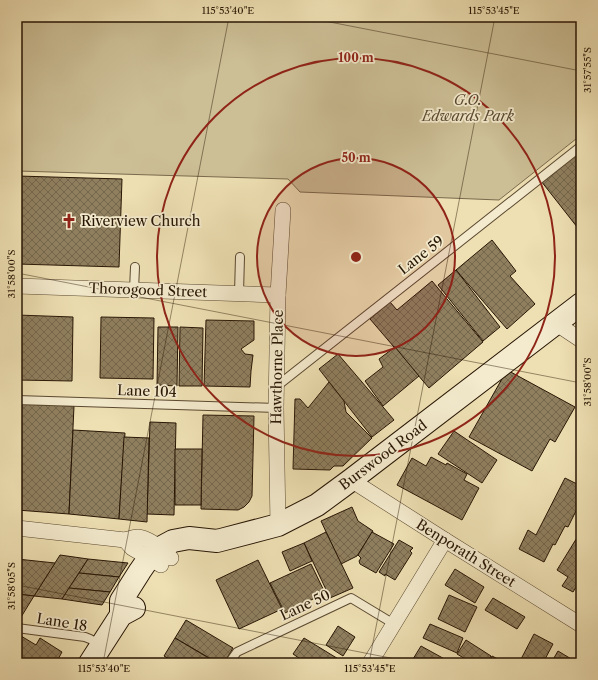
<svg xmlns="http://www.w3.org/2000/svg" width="598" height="680" font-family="'Libre Caslon Text',serif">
	<defs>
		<pattern id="building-cross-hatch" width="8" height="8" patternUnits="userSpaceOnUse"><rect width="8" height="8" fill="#8f7f5f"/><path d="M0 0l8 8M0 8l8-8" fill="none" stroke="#75674c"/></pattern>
	</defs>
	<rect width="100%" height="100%" fill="#eee0b3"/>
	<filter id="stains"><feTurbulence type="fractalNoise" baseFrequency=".005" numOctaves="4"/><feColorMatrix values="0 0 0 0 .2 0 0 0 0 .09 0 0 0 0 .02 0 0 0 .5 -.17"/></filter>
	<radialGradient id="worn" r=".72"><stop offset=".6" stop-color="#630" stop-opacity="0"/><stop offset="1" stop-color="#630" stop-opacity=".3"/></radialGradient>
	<polygon fill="#ccbe95" stroke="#7a6a4d" points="17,17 581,17 581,135 499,200 300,192 288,179 17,171"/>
	<g fill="url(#building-cross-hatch)" stroke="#281605">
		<polygon points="579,151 581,154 581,232 541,181"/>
		<polygon points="17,176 122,179 119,267 17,264"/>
		<polygon points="492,240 516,271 510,276 535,304 507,329 456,270"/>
		<polygon points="456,270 500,327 483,341 438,285"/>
		<polygon points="432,281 483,342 429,388 370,319 390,302 397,310"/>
		<polygon points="17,315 73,317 72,381 17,380"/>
		<polygon points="101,317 154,318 153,379 100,378"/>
		<polygon points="206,320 254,321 254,340 241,349 245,354 253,355 251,371 250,387 204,386"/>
		<polygon points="158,327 178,327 177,386 157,385"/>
		<polygon points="180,327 203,328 202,386 179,386"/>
		<polygon points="395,347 419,376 383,406 365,381 383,367 379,359"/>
		<polygon points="338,354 373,395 394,420 372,437 319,369"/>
		<polygon points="507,370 575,407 555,442 550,439 532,471 469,437"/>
		<polygon points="329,382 344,401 346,412 372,438 343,466 334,466 330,470 293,469 295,399 300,399 308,408"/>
		<polygon points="22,404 74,406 69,514 17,510"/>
		<polygon points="203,415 254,416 252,496 249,502 244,507 238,510 201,509"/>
		<polygon points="17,416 21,416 17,499"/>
		<polygon points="150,422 176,423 174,515 147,514"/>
		<polygon points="73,430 125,433 119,519 69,514"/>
		<polygon points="454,431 497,460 482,483 438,454"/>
		<polygon points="124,437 149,438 147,522 119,519"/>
		<polygon points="175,449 202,449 201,505 175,505"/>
		<polygon points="431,457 446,465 447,463 467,474 464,480 479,488 462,520 397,485 412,458 426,466"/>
		<polygon points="565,478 581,486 581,501 568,527 565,526 555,545 553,544 544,562 519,549 528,530 536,535"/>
		<polygon points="352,507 358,521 373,531 357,556 341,564 321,521"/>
		<polygon points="326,532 353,588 330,598 304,543"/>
		<polygon points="372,532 394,544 376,573 360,564 359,561 361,558 358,555"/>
		<polygon points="578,536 581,537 581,579 573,592 562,586 568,577 557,570"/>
		<polygon points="399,540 413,548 410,551 412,553 395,580 385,574 385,576 379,572"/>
		<polygon points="304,543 312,561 290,571 282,552"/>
		<polygon points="60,555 88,559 62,599 34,596"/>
		<polygon points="17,559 55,563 34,596 17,594"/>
		<polygon points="88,559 128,563 119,577 79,573"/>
		<polygon points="258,560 282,609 239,629 216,580"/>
		<polygon points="311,564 325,593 285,613 270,583"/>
		<polygon points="455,569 484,587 475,603 445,585"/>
		<polygon points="79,573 119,577 110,592 69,588"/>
		<polygon points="69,588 110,592 102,605 62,599"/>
		<polygon points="17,594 34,596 18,622 17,622"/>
		<polygon points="449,595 477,607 465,632 438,619"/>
		<polygon points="493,598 525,617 517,629 485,610"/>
		<polygon points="186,620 233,648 224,663 218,663 175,638"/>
		<polygon points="430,624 463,638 457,653 423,638"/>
		<polygon points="338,626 355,637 343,656 326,645"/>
		<polygon points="534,634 553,644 543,663 519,663"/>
		<polygon points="17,635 21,636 36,645 40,638 62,652 56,663 17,663"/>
		<polygon points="175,638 217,663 176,663 164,656"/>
		<polygon points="304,638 340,660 338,663 306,663 293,654"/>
		<polygon points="466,640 491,656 486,663 472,663 457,654"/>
		<polygon points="421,646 450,662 449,663 420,663 413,659"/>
		<polygon points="558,651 573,660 571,663 551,663"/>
		<polygon points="492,656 506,663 488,663"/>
	</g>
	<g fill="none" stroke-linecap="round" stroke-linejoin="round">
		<g stroke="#5a4830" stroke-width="10">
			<g id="lane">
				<polyline points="134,290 135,267"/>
				<polyline points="239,293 240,257"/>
				<polyline points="277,386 580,147 581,148"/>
				<polyline points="17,400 276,408"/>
				<polyline points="17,628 85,637 90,639 101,645"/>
				<polyline points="229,663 237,652 351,598 394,624"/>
			</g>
		</g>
		<g stroke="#5a4830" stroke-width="16">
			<g id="street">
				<polyline points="17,286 278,295"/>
				<polyline points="557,324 581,340"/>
				<polyline points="351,480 445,540 581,625"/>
				<polyline points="278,525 276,408 278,295 283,210"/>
				<path d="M17 528 125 540C129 539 134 537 138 537 149 538 164 551 171 558"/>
				<polyline points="125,540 132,548 161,565"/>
				<polyline points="370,663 445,540"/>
			</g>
		</g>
		<g stroke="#281605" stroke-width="24">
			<g id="secondary">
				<polyline points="121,615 121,601 140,571 149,558 160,548 173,541 189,538 217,541 278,525 317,505 351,480 581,304"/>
				<polyline points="90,663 121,615 134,608"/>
			</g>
		</g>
		<use href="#lane" stroke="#f4ebce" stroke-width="8"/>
		<use href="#street" stroke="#f4ebce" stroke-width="15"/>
		<use href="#secondary" stroke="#f4ebce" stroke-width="22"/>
	</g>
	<path fill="none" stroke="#281605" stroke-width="1" stroke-opacity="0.45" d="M304 17 581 71M17 273 581 383M17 585 416 663M103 663 229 17M369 663 495 17"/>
	<circle cx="356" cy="257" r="99" fill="#8f2418" fill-opacity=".12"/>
	<g fill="none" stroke="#8f2418" stroke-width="2">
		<circle cx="356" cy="257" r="99"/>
		<circle cx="356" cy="257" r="199"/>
	</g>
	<defs>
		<g id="church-bare" transform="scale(1.2)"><path d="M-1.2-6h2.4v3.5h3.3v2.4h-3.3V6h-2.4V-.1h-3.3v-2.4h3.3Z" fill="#8f2418" stroke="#f4ebce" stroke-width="2.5" paint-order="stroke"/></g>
	</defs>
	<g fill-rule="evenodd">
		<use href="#church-bare" x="69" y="221"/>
	</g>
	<g text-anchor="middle" stroke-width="3.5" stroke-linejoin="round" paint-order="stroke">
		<g font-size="14" font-style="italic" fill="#594830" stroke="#f4ebce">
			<text x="468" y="105">G.O.<tspan x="468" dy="16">Edwards Park</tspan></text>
		</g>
		<g font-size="14" fill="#281605" stroke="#f4ebce" text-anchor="start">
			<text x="81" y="226">Riverview Church</text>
		</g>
		<g font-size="14" fill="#281605" stroke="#f4ebce">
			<text transform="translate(421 255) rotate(-38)" y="5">Lane 59</text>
			<text transform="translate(148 290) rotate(2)" y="5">Thorogood Street</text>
			<text transform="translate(277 367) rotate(-89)" y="5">Hawthorne Place</text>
			<text transform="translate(147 391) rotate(2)" y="5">Lane 104</text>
			<text transform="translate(383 455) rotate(-37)" y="5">Burswood Road</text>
			<text transform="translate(466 553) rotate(32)" y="5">Benporath Street</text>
			<text transform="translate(305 605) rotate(-25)" y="5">Lane 50</text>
			<text transform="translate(62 622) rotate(9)" y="5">Lane 18</text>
		</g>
	</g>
	<circle cx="356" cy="257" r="6" fill="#8f2418" stroke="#f4ebce" stroke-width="2"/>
	<g font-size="12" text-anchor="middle" font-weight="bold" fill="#8f2418" stroke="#f4ebce" stroke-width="3.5" stroke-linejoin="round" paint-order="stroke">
		<text x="356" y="62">100 m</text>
		<text x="356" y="162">50 m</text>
	</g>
	<rect width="598" height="680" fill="none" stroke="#eee0b3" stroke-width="44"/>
	<rect x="22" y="22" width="554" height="636" fill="none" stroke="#281605" stroke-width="1.5"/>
	<g font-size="10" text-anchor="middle" fill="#281605">
		<text x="228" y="14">115°53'40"E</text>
		<text x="494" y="14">115°53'45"E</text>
		<text transform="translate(587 70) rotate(-90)" y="4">31°57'55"S</text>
		<text transform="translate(11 274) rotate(-90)" y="4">31°58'00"S</text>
		<text transform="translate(587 382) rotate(-90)" y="4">31°58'00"S</text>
		<text transform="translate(11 586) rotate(-90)" y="4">31°58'05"S</text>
		<text x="104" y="672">115°53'40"E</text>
		<text x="370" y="672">115°53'45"E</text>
	</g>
	<rect width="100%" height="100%" filter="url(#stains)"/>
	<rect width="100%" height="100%" fill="url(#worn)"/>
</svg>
